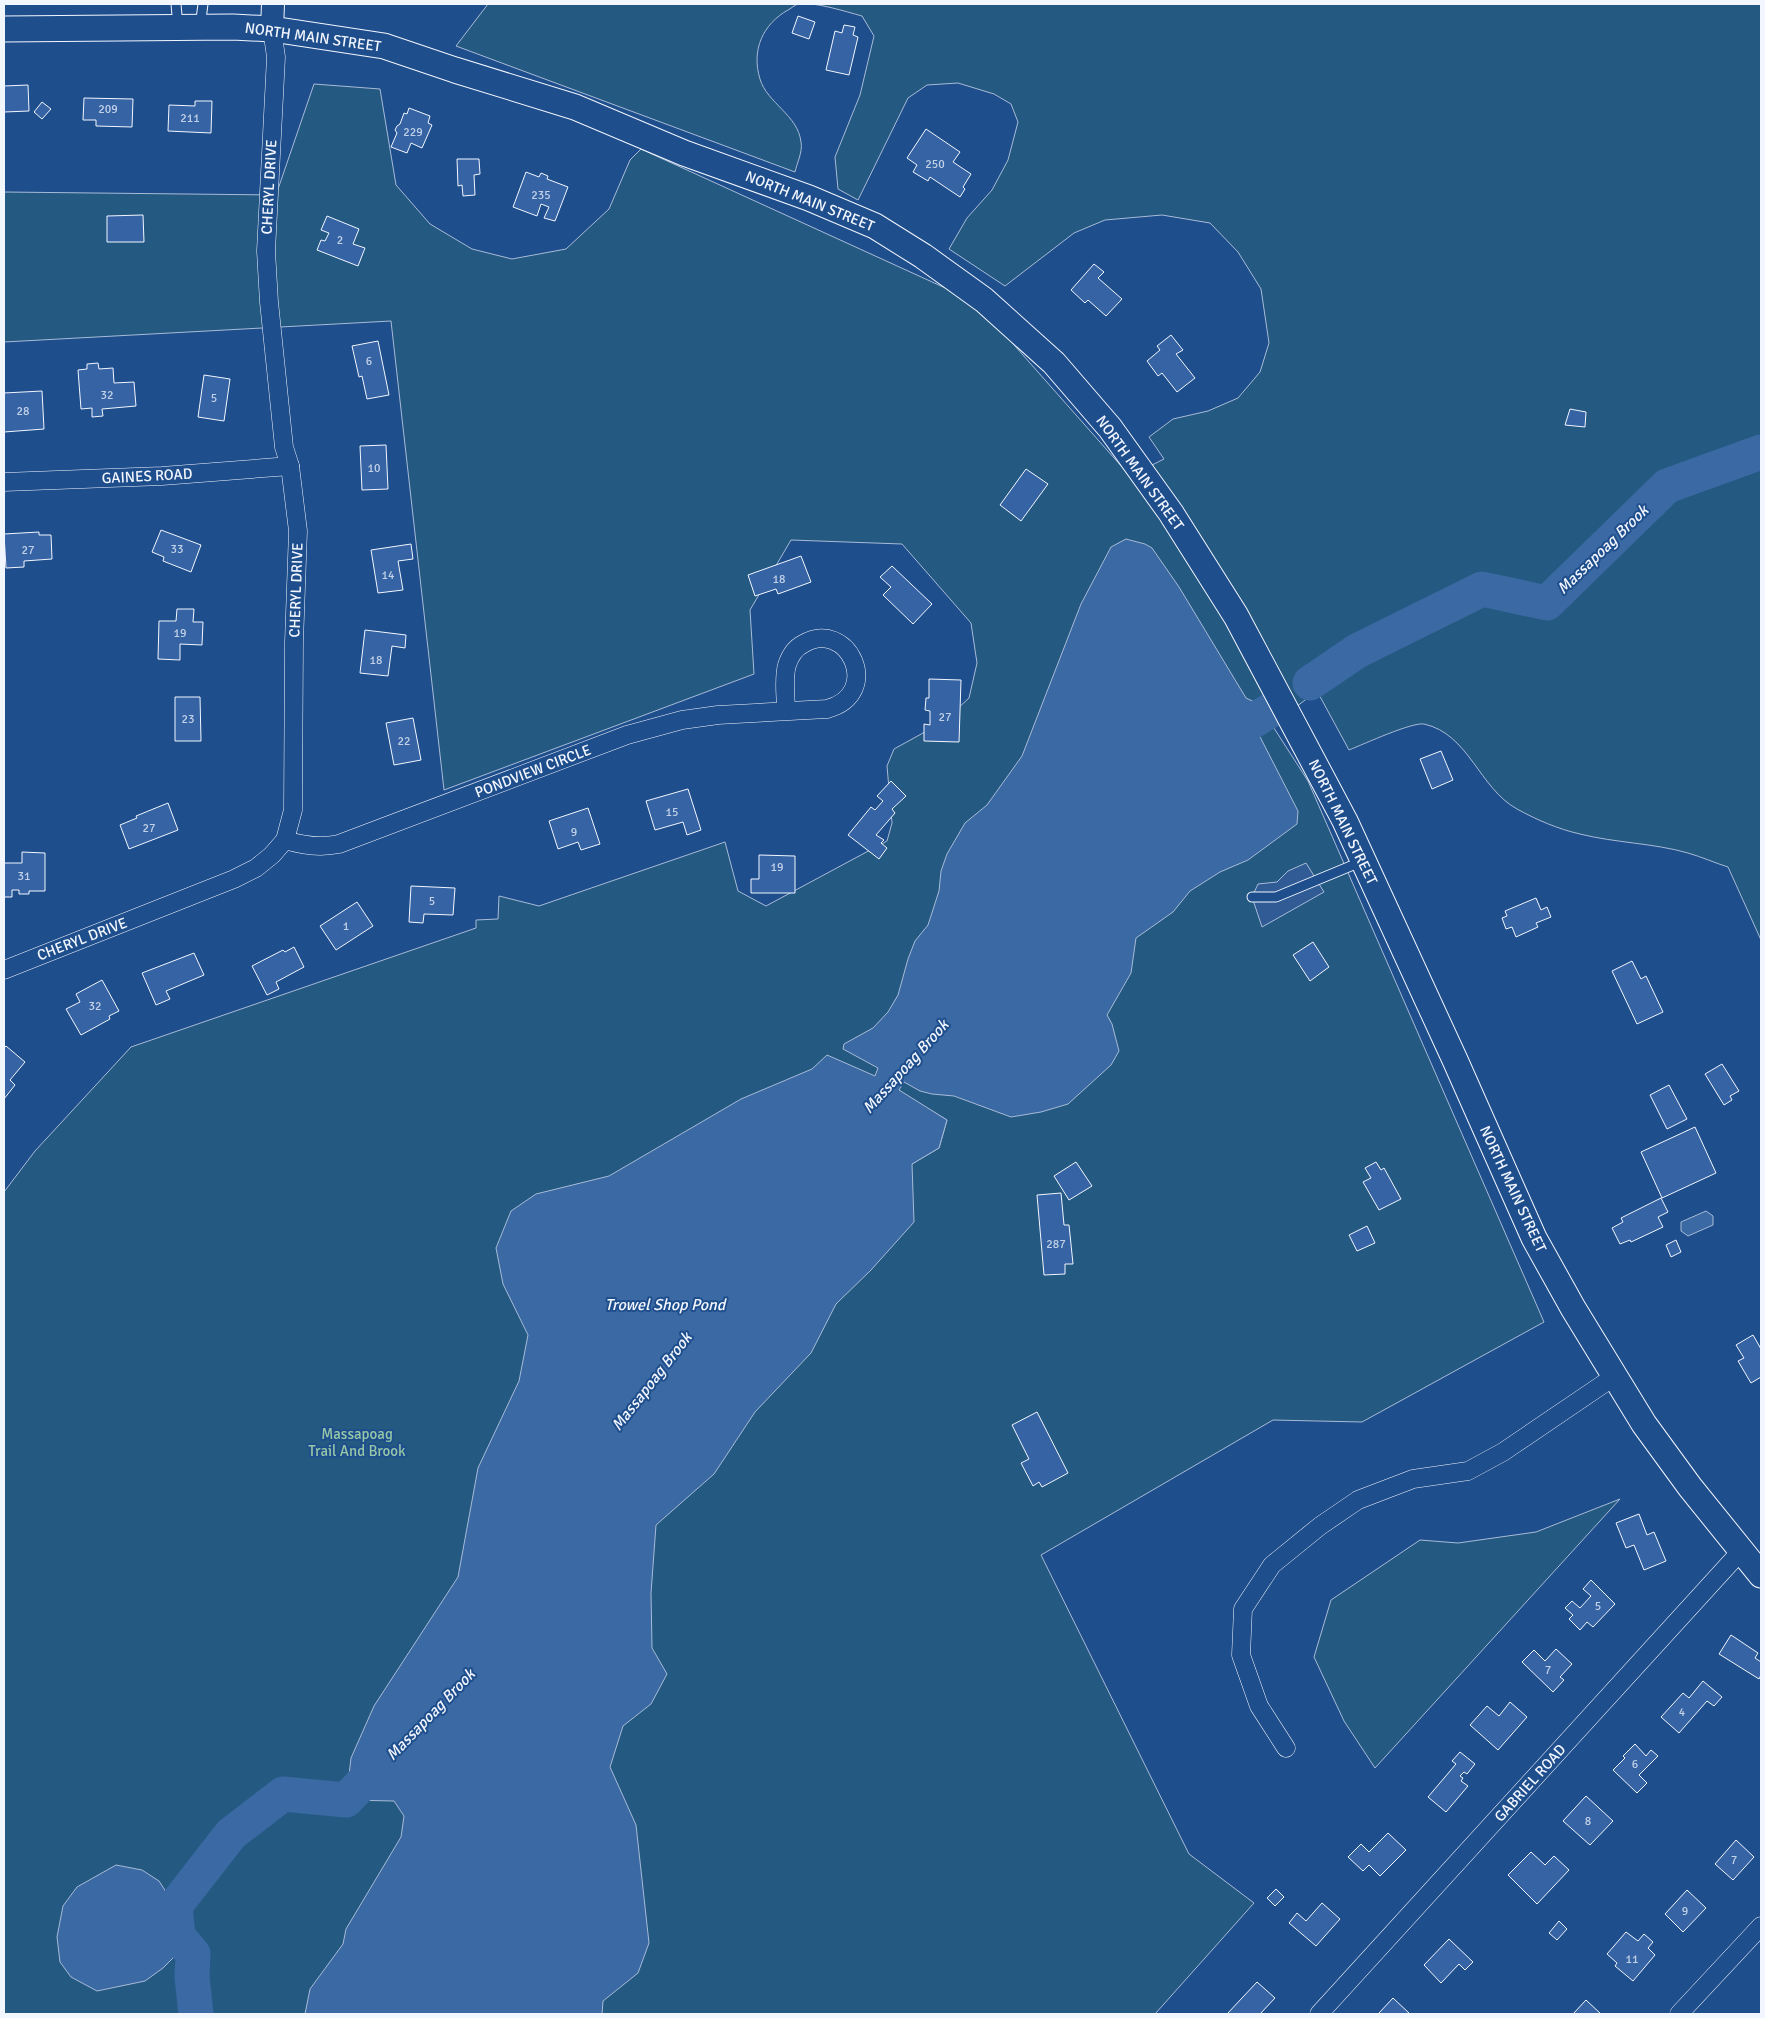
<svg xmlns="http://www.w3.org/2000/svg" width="1765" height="2018" font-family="Signika,sans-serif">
	<rect width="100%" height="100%" fill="#1f4e8c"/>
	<g fill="#245a82" stroke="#a8bbd7" fill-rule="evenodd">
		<path d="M488 4H1761V940L1728 867C1715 863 1702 857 1688 853 1653 843 1616 843 1580 834 1558 829 1537 820 1517 809 1479 788 1469 734 1424 724 1412 722 1364 744 1349 750L1317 691 1272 725 1308 781 1544 1322 1362 1422 1273 1420 1041 1555 1189 1854 1254 1903 1155 2014H4V1192L35 1151 131 1047 476 928V920L498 919 499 896 539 906 725 842 738 891 766 906 887 841 892 823 887 766 894 749 943 722 969 698 977 663 971 623 902 544 791 540 750 610 754 674 444 790 391 321 4 342V192L276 195 314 84 380 89 396 185 430 224 472 249 512 259 566 249 609 209 630 160 641 149 976 302 1130 476 1164 459 1149 437 1173 419 1208 411 1238 398 1260 372 1269 343 1261 289 1238 252 1210 223 1162 215 1105 220 1074 233 1005 286 949 249 967 218 992 190 1008 160 1018 122 1011 104 994 94 958 83 927 85 908 98 858 200 838 189 835 157 860 95 874 36 862 16C847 12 813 1 798 4 795 5 790 9 788 10 763 24 751 50 760 79 767 103 798 115 801 142 803 151 797 163 795 172L456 46ZM930 1110 947 1120 939 1148 912 1164Z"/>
		<polygon points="1620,1499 1375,1768 1344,1721 1314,1657 1331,1600 1420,1540 1458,1543 1536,1532"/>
	</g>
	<polygon fill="#305b95" stroke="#a8bbd7" points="1306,863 1324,892 1262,927 1252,897 1258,884 1277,882 1288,871"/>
	<g fill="#3b69a3" stroke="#a8bbd7">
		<polygon points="1126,539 1145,544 1152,548 1179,587 1246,698 1261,705 1267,717 1257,731 1298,811 1297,824 1248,860 1220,872 1190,891 1173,912 1136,938 1131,973 1107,1015 1112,1024 1119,1051 1111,1065 1068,1104 1041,1112 1011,1117 954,1096 932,1094 920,1091 904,1082 899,1090 947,1120 939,1148 912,1164 914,1222 871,1270 836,1304 811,1353 755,1412 714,1474 656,1525 651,1593 652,1648 667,1674 651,1704 623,1726 610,1767 636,1825 649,1943 638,1973 603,2001 602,2014 305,2014 310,1989 343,1944 346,1929 401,1837 404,1816 394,1801 346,1800 351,1758 374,1706 458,1577 478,1468 519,1381 528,1335 503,1284 496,1248 511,1211 536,1194 609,1176 741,1099 812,1069 827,1055 875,1076 878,1068 843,1049 844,1044 873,1028 888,1012 898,995 908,959 915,941 928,925 939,891 941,871 947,854 965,823 987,805 1022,756 1081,604 1111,547"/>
		<polygon points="1706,1211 1713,1216 1713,1225 1688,1236 1681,1231 1681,1222"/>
		<polygon points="116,1865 142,1870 159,1881 175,1906 180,1926 174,1957 163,1968 145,1981 97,1991 71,1977 60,1962 57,1937 63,1906 77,1887"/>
	</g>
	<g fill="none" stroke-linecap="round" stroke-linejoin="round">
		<g stroke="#3b69a3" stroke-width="35">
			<polyline points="1310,683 1357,651 1482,589 1547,603 1667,486 1761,452"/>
			<polyline points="1225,738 1271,710"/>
			<polyline points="196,2014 192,1977 193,1954 178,1936 175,1906 231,1834 283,1794 346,1800 379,1766"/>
		</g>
	</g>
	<g fill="#3563a3" stroke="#f2f6ff">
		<polygon points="798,16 815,22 809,39 792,33"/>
		<polygon points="844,25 855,27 853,35 858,37 849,75 826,70 835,31 842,33"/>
		<polygon points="28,85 29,111 4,112 4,86"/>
		<polygon points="84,98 133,99 132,127 96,126 96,120 83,120"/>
		<polygon points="195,101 212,101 211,133 168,131 169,105 195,106"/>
		<polygon points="42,102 51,109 42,119 34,112"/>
		<polygon points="409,108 430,116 428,123 432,125 422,148 411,143 407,153 391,147 397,133 395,130 397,126 400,124 404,113 407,114"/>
		<polygon points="926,129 960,152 953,162 971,174 963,187 965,189 960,197 930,177 928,181 913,172 917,165 907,158"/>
		<polygon points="457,159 479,159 480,174 474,175 475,195 463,196 462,185 458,186"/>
		<polygon points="526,172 539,177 541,173 548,176 547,179 568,187 555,221 544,218 549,207 541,204 537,216 513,207"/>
		<polygon points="143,215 144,242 107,242 107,216"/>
		<polygon points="327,216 359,229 353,244 365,248 358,266 317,250 321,240 325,241 329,233 321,230"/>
		<polygon points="1094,264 1104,272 1098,278 1122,299 1106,316 1088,300 1085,303 1071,290"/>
		<polygon points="1171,335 1183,350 1176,354 1195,378 1177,392 1162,373 1158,376 1147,361 1160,350 1157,346"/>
		<polygon points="378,341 389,395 367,399 362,376 359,377 352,346"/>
		<polygon points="98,363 99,369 113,368 114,383 134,382 136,406 102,409 103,416 92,417 92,408 81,409 78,370 87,369 87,364"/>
		<polygon points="204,375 230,379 224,421 198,417"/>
		<polygon points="42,391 44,429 4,432 4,393"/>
		<polygon points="1570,409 1586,412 1585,427 1565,425"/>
		<polygon points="386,445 388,489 362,490 360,446"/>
		<polygon points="1026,469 1048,484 1021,521 1000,505"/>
		<polygon points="161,530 201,545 191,572 163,561 164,557 152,552"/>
		<polygon points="39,532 39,535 51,535 52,559 24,561 24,567 6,568 4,534"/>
		<polygon points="411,544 413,559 398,561 403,590 378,593 371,550"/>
		<polygon points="801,556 811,582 778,594 776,589 755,596 748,575"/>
		<polygon points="892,566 932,604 913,624 883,595 891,587 880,577"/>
		<polygon points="177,609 194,609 193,622 203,622 202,645 180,644 180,660 158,659 159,621 176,621"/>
		<polygon points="365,630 406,635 405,648 392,646 388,676 360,673"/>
		<polygon points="929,679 961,680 959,742 924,741 924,724 930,725 930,711 925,710 926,698 929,698"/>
		<polygon points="175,697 200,697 201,741 175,741"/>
		<polygon points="413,718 421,760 394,765 386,723"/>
		<polygon points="1441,751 1453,780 1432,789 1420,759"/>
		<polygon points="891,781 906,796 892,809 895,813 876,835 884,840 881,843 887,848 879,859 848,835 871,807 875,810 883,801 877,796"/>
		<polygon points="688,789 701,830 687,835 683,822 655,830 646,801"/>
		<polygon points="168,803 178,830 129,849 120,825 137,818 136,816"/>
		<polygon points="588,808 600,844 581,850 578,842 558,849 549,821"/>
		<polygon points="22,852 45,853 45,891 29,891 29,894 19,894 19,890 12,890 12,897 4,897 4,863 22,863"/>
		<polygon points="759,855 795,856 795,893 751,893 751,879 759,879"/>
		<polygon points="411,886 455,888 453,915 424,914 423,923 409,922"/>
		<polygon points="1536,898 1541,910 1547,907 1551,917 1536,923 1538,927 1516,937 1512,927 1506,929 1502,918 1507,916 1505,911"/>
		<polygon points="357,902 373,926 336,950 320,926"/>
		<polygon points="1313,942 1329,967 1310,981 1293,955"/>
		<polygon points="294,947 304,967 276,982 279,989 267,995 252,966 283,950 285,952"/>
		<polygon points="194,953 204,975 166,991 170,999 156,1005 142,973"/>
		<polygon points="1632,961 1641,979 1646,976 1663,1012 1637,1024 1612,971"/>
		<polygon points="102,980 119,1011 109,1016 110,1019 81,1035 66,1009 80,1002 76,994"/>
		<polygon points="6,1046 25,1062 10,1080 15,1085 4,1099 4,1048"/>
		<polygon points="1722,1064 1739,1091 1730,1096 1732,1100 1724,1105 1705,1074"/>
		<polygon points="1669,1085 1687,1119 1667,1129 1650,1095"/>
		<polygon points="1695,1127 1716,1173 1662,1198 1641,1152"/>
		<polygon points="1076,1162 1092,1186 1069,1200 1054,1176"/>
		<polygon points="1376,1162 1381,1170 1384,1168 1401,1199 1379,1210 1363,1182 1371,1178 1365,1168"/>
		<polygon points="1061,1193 1064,1225 1069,1225 1073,1264 1065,1264 1065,1274 1044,1275 1037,1195"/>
		<polygon points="1661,1198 1668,1212 1658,1217 1663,1227 1631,1242 1630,1240 1620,1244 1612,1228 1623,1222 1621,1218"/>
		<polygon points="1367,1226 1375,1243 1357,1251 1349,1235"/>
		<polygon points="1676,1240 1681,1252 1671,1257 1666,1245"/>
		<polygon points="1753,1335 1761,1349 1761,1377 1751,1383 1738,1361 1744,1358 1736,1345"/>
		<polygon points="1037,1412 1068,1473 1042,1487 1039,1482 1033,1486 1021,1463 1029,1459 1012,1425"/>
		<polygon points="1639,1514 1647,1535 1654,1532 1666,1561 1644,1570 1634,1545 1626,1548 1616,1523"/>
		<polygon points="1591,1580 1615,1604 1593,1627 1587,1622 1580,1630 1569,1619 1573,1615 1565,1608 1572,1601 1580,1608 1591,1596 1583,1589"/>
		<polygon points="1731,1635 1758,1653 1755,1658 1761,1662 1761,1675 1759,1679 1719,1654"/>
		<polygon points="1556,1649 1572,1664 1560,1677 1564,1680 1553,1692 1522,1662 1534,1650 1545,1661"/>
		<polygon points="1703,1681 1722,1697 1714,1706 1707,1701 1679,1733 1661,1717 1683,1693 1689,1698"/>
		<polygon points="1510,1702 1527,1717 1498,1750 1470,1725 1487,1706 1499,1716"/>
		<polygon points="1635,1744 1646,1756 1651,1750 1658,1756 1639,1775 1647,1783 1637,1793 1613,1770 1625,1758 1623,1756"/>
		<polygon points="1460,1752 1475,1764 1467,1774 1464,1772 1460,1776 1463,1778 1461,1781 1468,1786 1446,1812 1428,1797 1456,1764 1452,1761"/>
		<polygon points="1586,1796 1613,1821 1590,1845 1563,1821"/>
		<polygon points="1388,1833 1406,1850 1380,1876 1369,1865 1363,1871 1348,1857 1361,1844 1369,1852"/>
		<polygon points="1736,1840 1754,1857 1733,1880 1715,1864"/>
		<polygon points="1531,1852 1545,1865 1554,1856 1569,1870 1537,1904 1508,1875"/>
		<polygon points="1276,1889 1284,1897 1275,1906 1267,1898"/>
		<polygon points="1687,1890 1706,1908 1683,1932 1665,1914"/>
		<polygon points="1322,1903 1340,1919 1316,1946 1289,1923 1297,1913 1306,1921"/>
		<polygon points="1559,1921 1567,1929 1557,1940 1549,1933"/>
		<polygon points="1626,1932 1638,1941 1644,1934 1653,1942 1648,1948 1655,1955 1633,1981 1615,1966 1617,1963 1607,1954"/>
		<polygon points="1449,1939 1473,1962 1465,1970 1459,1964 1441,1983 1424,1965"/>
		<polygon points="1257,1982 1275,1998 1260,2014 1227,2014"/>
		<polygon points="1393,1998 1410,2014 1378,2014"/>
		<polygon points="1586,2000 1601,2014 1573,2014"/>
	</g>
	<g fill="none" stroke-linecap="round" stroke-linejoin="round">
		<g stroke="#f2f6ff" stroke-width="11">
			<g id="service">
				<polyline points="176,4 178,27"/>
				<polyline points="200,27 203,4"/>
				<polyline points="1252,897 1276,897 1363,861"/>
			</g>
		</g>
		<g stroke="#f2f6ff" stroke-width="19">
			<g id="minor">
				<polyline points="4,482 162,476 290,466"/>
				<path d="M285 840C304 846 320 848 339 844L627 735 682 720 718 715 827 709C884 694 848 617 803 644 795 648 790 656 787 665 783 679 786 697 786 711"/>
				<polyline points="4,970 234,879 256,868 272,855 285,840 293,810 294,642 298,531 290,466 284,447 269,302 266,251 276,57 272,29"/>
				<polyline points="1286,1748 1259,1706 1241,1655 1243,1609 1272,1565 1320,1526 1358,1500 1413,1479 1468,1471 1503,1452 1615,1376"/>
				<polyline points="1319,2014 1741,1551"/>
				<polyline points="1679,2014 1761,1926"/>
			</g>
		</g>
		<g stroke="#f2f6ff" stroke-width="24">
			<polyline id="tertiary" points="272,29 273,4"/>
		</g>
		<g stroke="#f2f6ff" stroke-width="27">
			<polyline id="secondary" points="4,29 233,27 272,29 384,46 455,70 575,107 684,153 809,198 875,226 923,256 984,300 1054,363 1110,428 1171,513 1236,616 1345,821 1455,1060 1534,1238 1573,1308 1644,1424 1690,1487 1761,1575"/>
		</g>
		<use href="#service" stroke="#1f4e8c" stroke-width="9"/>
		<use href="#minor" stroke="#1f4e8c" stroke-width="18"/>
		<use href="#tertiary" stroke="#1f4e8c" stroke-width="22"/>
		<use href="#secondary" stroke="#1f4e8c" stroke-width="25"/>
	</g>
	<g text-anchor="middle" stroke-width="4" stroke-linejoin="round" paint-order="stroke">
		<g font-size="12" fill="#c3d1e8">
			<text x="108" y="113">209</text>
			<text x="190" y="122">211</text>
			<text x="413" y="136">229</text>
			<text x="935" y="168">250</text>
			<text x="541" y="199">235</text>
			<text x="340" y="244">2</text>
			<text x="369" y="365">6</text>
			<text x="107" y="399">32</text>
			<text x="214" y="402">5</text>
			<text x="23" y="415">28</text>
			<text x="374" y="472">10</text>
			<text x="177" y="553">33</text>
			<text x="28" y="554">27</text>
			<text x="388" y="579">14</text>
			<text x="779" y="583">18</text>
			<text x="180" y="637">19</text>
			<text x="376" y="664">18</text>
			<text x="945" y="721">27</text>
			<text x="188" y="723">23</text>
			<text x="404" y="745">22</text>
			<text x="672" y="816">15</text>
			<text x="149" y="832">27</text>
			<text x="574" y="836">9</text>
			<text x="777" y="871">19</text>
			<text x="24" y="880">31</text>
			<text x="432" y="905">5</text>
			<text x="346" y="930">1</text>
			<text x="95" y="1010">32</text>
			<text x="1056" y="1248">287</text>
			<text x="1598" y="1610">5</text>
			<text x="1548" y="1674">7</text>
			<text x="1682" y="1716">4</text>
			<text x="1635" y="1768">6</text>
			<text x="1588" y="1825">8</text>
			<text x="1734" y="1864">7</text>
			<text x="1685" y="1915">9</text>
			<text x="1632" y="1963">11</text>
		</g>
		<g font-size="15" fill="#f2f6ff" stroke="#1f4e8c">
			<text transform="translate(313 37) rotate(8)" y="5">NORTH MAIN STREET</text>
			<text transform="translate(269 187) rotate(-87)" y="5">CHERYL DRIVE</text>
			<text transform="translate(810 201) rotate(22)" y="5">NORTH MAIN STREET</text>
			<text transform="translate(1140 473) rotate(54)" y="5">NORTH MAIN STREET</text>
			<text transform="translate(147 476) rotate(-3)" y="5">GAINES ROAD</text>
			<text transform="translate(296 590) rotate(-88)" y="5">CHERYL DRIVE</text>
			<text transform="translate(533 771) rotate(-21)" y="5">PONDVIEW CIRCLE</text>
			<text transform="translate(1343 822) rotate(64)" y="5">NORTH MAIN STREET</text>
			<text transform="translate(82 939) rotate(-21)" y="5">CHERYL DRIVE</text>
			<text transform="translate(1513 1189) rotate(65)" y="5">NORTH MAIN STREET</text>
			<text transform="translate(1530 1783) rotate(-48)" y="5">GABRIEL ROAD</text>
		</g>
		<g font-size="15" fill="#97c8a6" stroke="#1f4e8c">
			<text x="357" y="1439">Massapoag<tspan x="357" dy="17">Trail And Brook</tspan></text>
		</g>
		<g font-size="16" font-style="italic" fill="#f2f6ff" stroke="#1f4e8c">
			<text transform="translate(1602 549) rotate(-44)" y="6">Massapoag Brook</text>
			<text transform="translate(905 1066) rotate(-48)" y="6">Massapoag Brook</text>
			<text x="665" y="1310">Trowel Shop Pond</text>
			<text transform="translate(651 1381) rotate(-52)" y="6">Massapoag Brook</text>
			<text transform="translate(430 1714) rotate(-46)" y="6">Massapoag Brook</text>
		</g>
	</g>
	<rect width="1765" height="2018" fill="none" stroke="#f2f6ff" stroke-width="10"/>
</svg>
